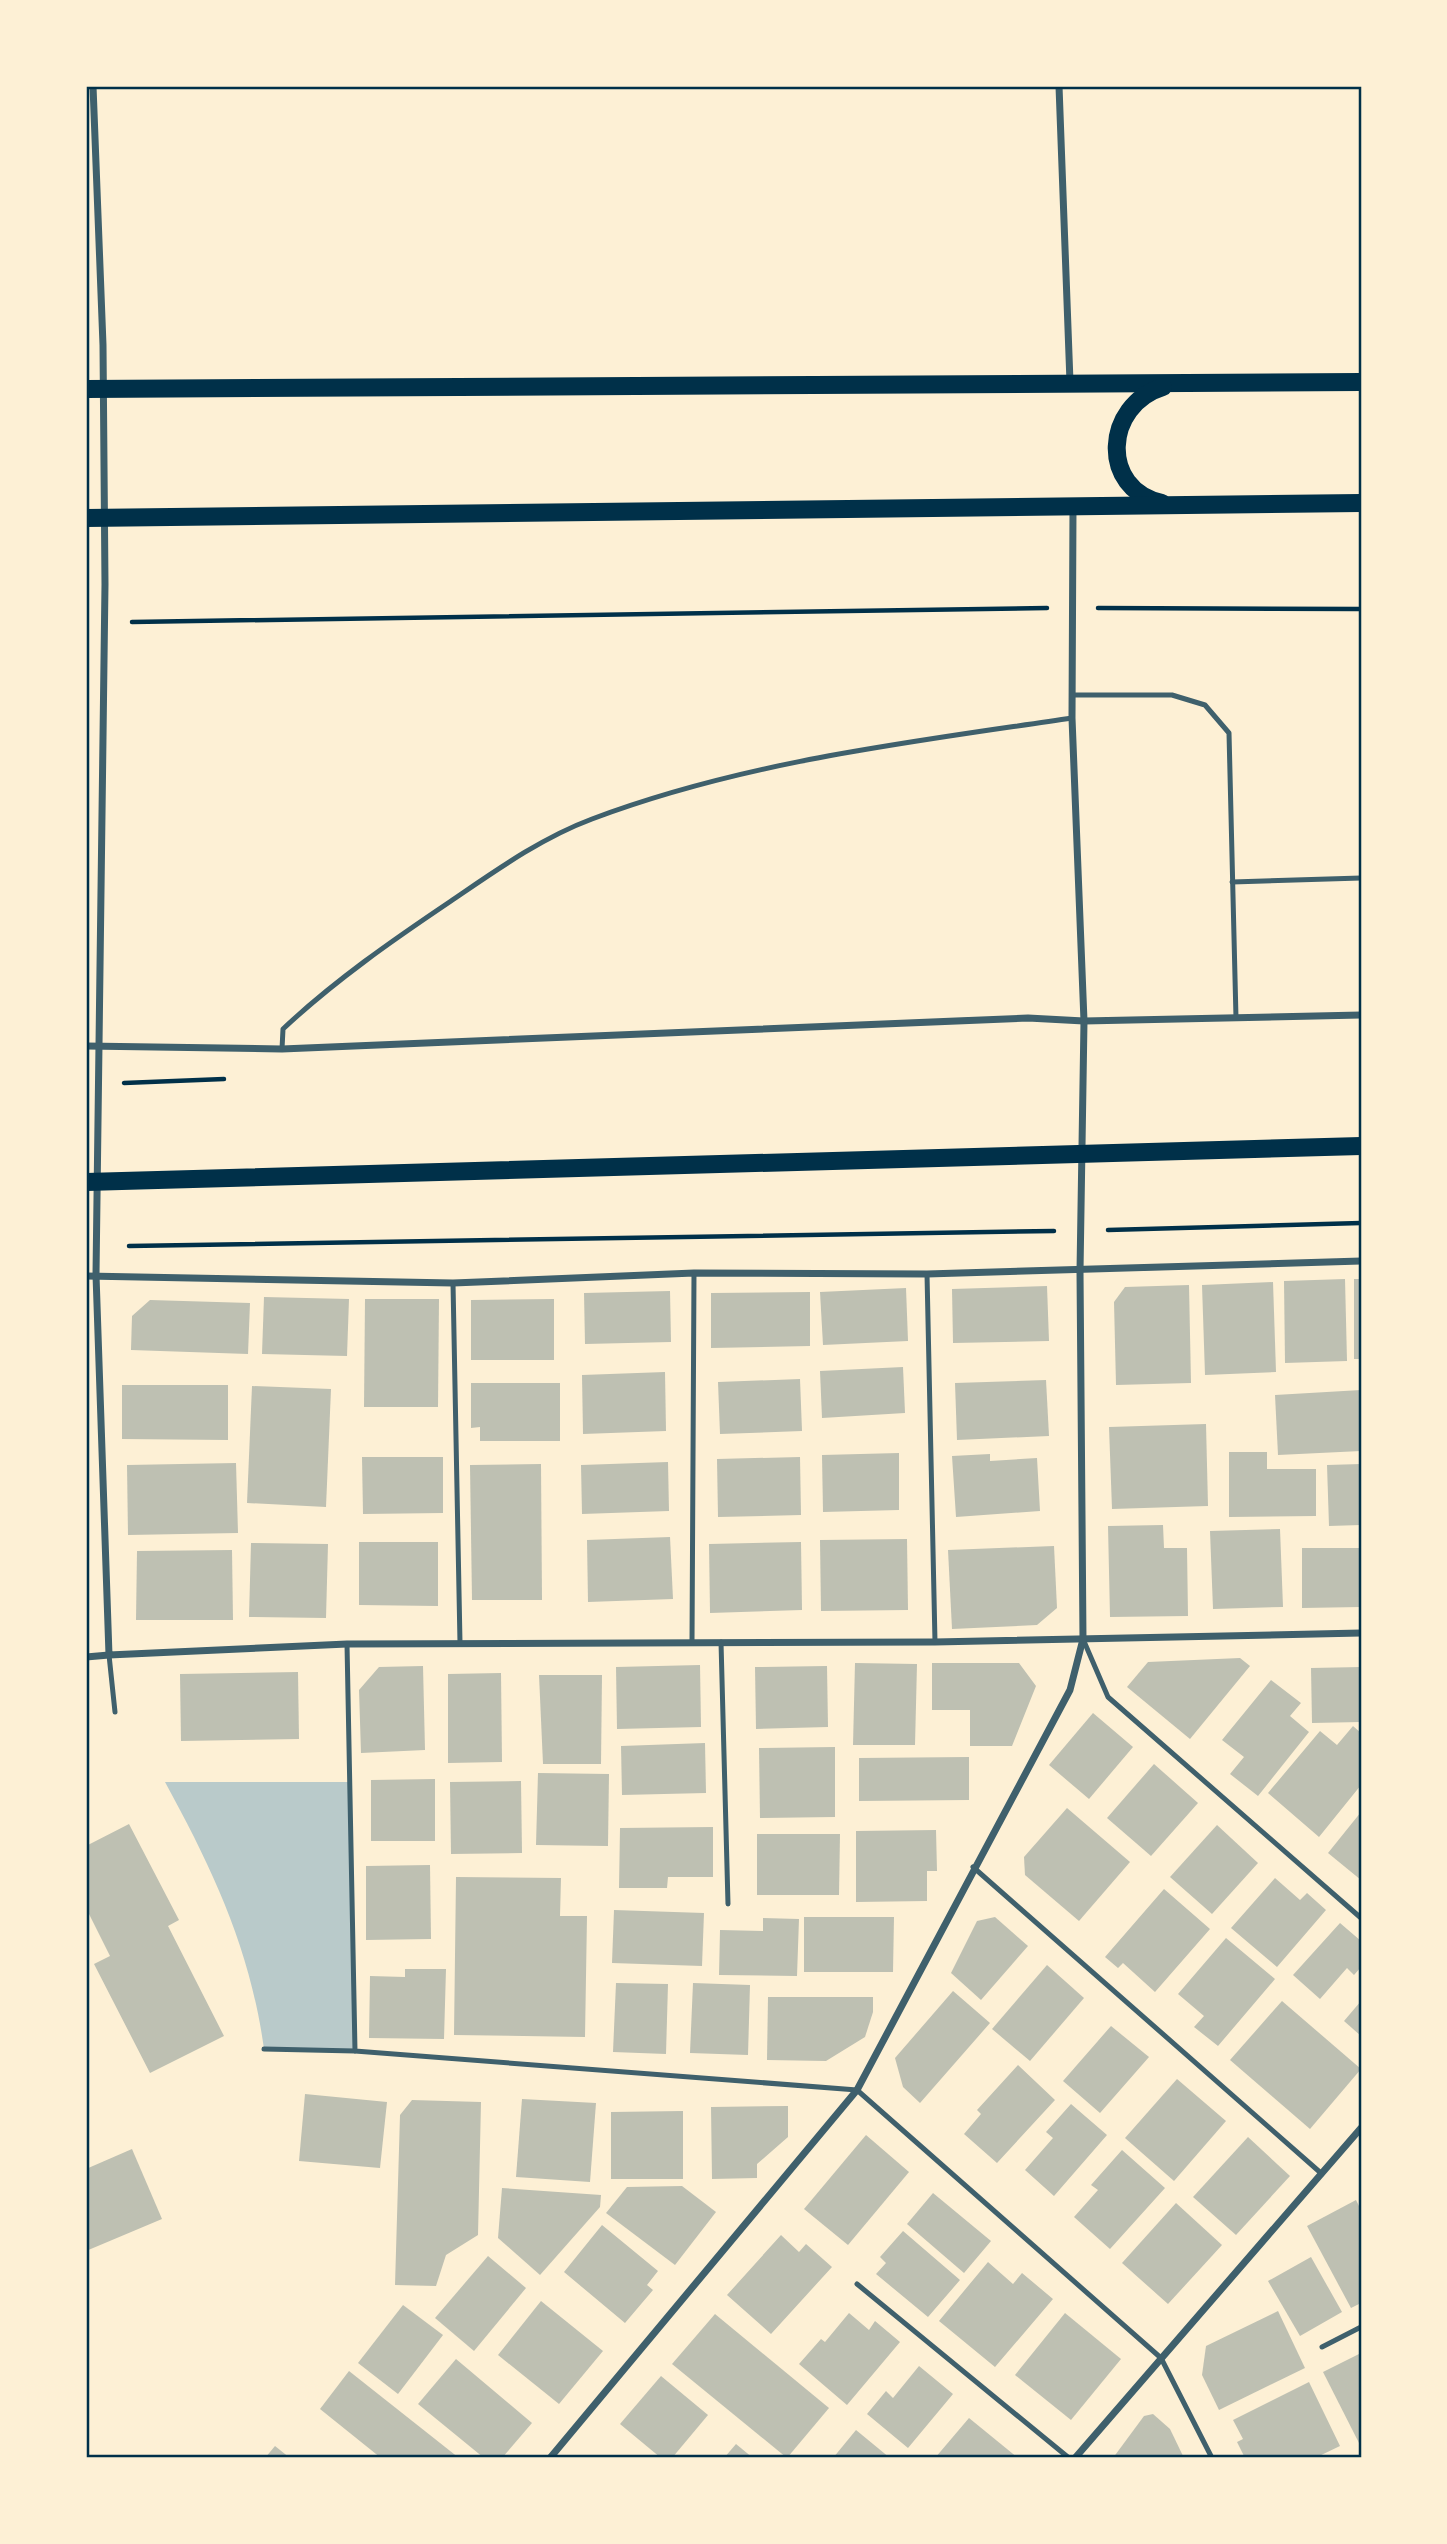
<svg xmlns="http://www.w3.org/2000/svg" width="1447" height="2544" font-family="Poppins,sans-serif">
	<rect width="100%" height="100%" fill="#fdf0d5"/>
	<path fill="#b9caca" d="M165 1782H350L355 2051 264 2049C250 1948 213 1870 165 1782Z"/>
	<g fill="#bec0b2">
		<polygon points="1345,1279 1347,1361 1285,1363 1284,1281"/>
		<rect x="1354" y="1279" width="7" height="80"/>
		<polygon points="1273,1282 1276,1372 1205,1375 1202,1285"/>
		<polygon points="1189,1285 1191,1383 1116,1385 1114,1302 1125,1287"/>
		<polygon points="1047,1286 1049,1341 953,1343 952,1289"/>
		<polygon points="906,1288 908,1341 823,1345 820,1292"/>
		<polygon points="670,1291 671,1342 585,1344 584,1293"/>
		<polygon points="810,1292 810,1346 711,1348 711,1293"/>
		<polygon points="264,1297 349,1299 347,1356 262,1354"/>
		<polygon points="365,1299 439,1299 438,1407 364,1407"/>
		<polygon points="554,1299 554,1360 471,1360 471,1300"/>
		<polygon points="150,1300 250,1303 248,1354 131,1350 132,1316"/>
		<polygon points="903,1367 905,1413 822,1418 820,1371"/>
		<polygon points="665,1372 666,1431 583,1434 582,1375"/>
		<polygon points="800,1379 802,1431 720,1434 718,1382"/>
		<polygon points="1046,1380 1049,1436 957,1440 955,1383"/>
		<polygon points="471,1383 560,1383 560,1441 480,1441 480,1427 471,1428"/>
		<polygon points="122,1385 228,1385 228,1440 122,1439"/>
		<polygon points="252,1386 331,1389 326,1507 247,1503"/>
		<polygon points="1361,1390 1361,1451 1278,1455 1275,1395"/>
		<polygon points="1206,1424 1208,1506 1112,1509 1109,1427"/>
		<polygon points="1229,1452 1267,1452 1267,1469 1316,1469 1316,1516 1229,1517"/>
		<polygon points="899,1453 899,1510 823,1512 822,1455"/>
		<polygon points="990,1454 990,1461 1037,1458 1040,1511 956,1517 952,1456"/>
		<polygon points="362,1457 443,1457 443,1513 363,1514"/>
		<polygon points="800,1457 801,1515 718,1517 717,1459"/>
		<polygon points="668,1462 669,1511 582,1514 581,1465"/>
		<polygon points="236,1463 238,1533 128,1535 127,1465"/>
		<polygon points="541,1464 542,1600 472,1600 470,1465"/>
		<polygon points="1361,1464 1361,1525 1329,1526 1327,1465"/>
		<polygon points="1163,1525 1164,1548 1187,1548 1188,1616 1110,1617 1108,1526"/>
		<polygon points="1280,1529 1283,1607 1213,1609 1210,1531"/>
		<polygon points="670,1537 673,1599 588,1602 587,1540"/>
		<polygon points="907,1539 908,1610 821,1611 820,1540"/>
		<polygon points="359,1542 438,1542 438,1606 359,1605"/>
		<polygon points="801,1542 802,1610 710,1613 709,1544"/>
		<polygon points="251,1543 328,1544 326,1618 249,1617"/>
		<polygon points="1054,1546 1057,1608 1037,1625 952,1629 948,1550"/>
		<polygon points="1302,1548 1361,1548 1361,1607 1302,1608"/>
		<polygon points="232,1550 233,1620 136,1620 137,1551"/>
		<polygon points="1240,1658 1250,1666 1190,1739 1127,1687 1148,1662"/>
		<polygon points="855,1663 917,1664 915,1745 853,1745"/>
		<polygon points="932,1663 1019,1663 1036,1686 1012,1746 970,1746 970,1710 932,1710"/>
		<polygon points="700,1665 701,1727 617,1729 616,1667"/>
		<polygon points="423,1666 425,1750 361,1753 359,1690 379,1667"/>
		<polygon points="827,1666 828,1727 756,1729 755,1667"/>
		<polygon points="1361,1667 1361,1722 1312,1723 1311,1668"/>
		<polygon points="298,1672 299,1739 181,1741 180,1674"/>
		<polygon points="501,1673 502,1762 448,1763 448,1674"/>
		<polygon points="539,1675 602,1675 601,1764 543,1764"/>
		<polygon points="1271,1680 1301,1703 1290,1716 1309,1732 1258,1796 1230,1774 1244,1757 1222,1740"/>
		<polygon points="1093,1713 1133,1747 1089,1799 1049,1765"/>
		<polygon points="1353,1726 1361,1733 1361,1785 1319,1837 1268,1793 1320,1731 1337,1745"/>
		<polygon points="705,1743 706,1793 622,1795 621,1746"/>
		<polygon points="835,1747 835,1817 760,1818 759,1748"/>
		<polygon points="969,1757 969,1800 859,1801 859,1758"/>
		<polygon points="1154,1764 1198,1803 1151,1856 1107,1818"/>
		<polygon points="538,1773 609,1774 608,1846 536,1845"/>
		<polygon points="435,1779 435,1841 371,1841 371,1780"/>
		<polygon points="521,1781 522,1853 451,1854 450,1782"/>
		<polygon points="1067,1808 1130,1862 1079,1921 1025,1875 1024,1857"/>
		<polygon points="1361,1812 1361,1880 1328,1853"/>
		<polygon points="129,1824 179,1920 168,1926 224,2036 150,2073 94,1964 110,1956 86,1908 86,1846"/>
		<polygon points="1217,1825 1258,1863 1212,1914 1170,1877"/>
		<polygon points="713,1827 713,1877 668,1877 667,1888 619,1888 620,1828"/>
		<polygon points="936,1830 937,1871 927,1871 927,1901 856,1902 856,1831"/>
		<polygon points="757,1834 840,1834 839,1895 757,1895"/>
		<polygon points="430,1865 431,1939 366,1940 366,1866"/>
		<polygon points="456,1877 561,1878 560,1916 587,1916 585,2037 454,2035"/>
		<polygon points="1275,1878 1300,1900 1307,1893 1326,1910 1277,1967 1231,1928"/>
		<polygon points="1164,1889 1210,1929 1155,1992 1123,1963 1118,1968 1105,1957"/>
		<polygon points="614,1910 704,1913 702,1966 612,1963"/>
		<polygon points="804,1917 894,1917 893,1972 804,1972"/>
		<polygon points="995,1917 1028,1946 981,2000 951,1973 977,1921"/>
		<polygon points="763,1918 799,1919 797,1976 719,1975 720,1930 763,1931"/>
		<polygon points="1340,1923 1361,1941 1361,1967 1354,1975 1347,1968 1320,1999 1293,1975"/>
		<polygon points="1226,1938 1275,1979 1218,2046 1194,2027 1204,2016 1178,1994"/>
		<polygon points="1047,1965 1084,1998 1030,2061 992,2029"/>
		<polygon points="405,1969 446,1969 444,2039 369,2038 370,1976 405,1977"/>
		<polygon points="616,1983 668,1984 666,2054 613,2052"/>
		<polygon points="693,1983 750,1985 748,2055 690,2053"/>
		<polygon points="953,1991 990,2023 920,2103 903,2087 895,2058"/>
		<polygon points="768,1997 873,1997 873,2012 865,2037 826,2061 767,2060"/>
		<polygon points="1282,2001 1361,2069 1310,2129 1230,2060"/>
		<polygon points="1361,2001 1361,2036 1344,2021"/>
		<polygon points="1111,2026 1149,2057 1100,2113 1063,2081"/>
		<polygon points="1018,2065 1055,2100 997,2163 964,2134 981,2114 977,2110"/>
		<polygon points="1177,2079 1226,2121 1174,2181 1125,2138"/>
		<polygon points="305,2094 387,2102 380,2168 299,2161"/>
		<polygon points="522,2099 596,2103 590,2182 516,2177"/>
		<polygon points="412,2100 481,2102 478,2235 446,2255 436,2286 395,2285 400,2115"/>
		<polygon points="1071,2104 1107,2135 1054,2196 1025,2170 1053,2138 1046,2132"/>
		<polygon points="788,2106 788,2137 757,2164 757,2178 712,2179 711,2107"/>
		<polygon points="683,2111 683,2179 611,2179 611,2112"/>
		<polygon points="866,2135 909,2172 848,2245 804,2209"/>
		<polygon points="1248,2137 1290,2176 1236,2235 1193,2197"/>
		<polygon points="132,2149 162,2219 86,2251 86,2169"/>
		<polygon points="1122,2150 1165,2188 1110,2249 1074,2217 1098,2190 1091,2185"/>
		<polygon points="682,2186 716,2212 675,2265 606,2213 627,2187"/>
		<polygon points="502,2188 601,2195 600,2207 540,2275 498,2238"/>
		<polygon points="933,2193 991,2241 964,2273 907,2224"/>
		<polygon points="1356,2200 1361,2210 1361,2303 1351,2308 1307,2226"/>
		<polygon points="1176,2203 1222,2245 1168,2304 1122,2263"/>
		<polygon points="602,2225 658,2271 647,2285 653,2290 625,2323 564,2272"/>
		<polygon points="903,2231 960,2280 928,2317 876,2274 886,2263 880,2257"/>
		<polygon points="781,2235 799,2252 806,2244 832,2267 771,2334 727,2295"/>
		<polygon points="488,2256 526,2288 474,2351 435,2318"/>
		<polygon points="1311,2257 1342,2312 1300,2336 1268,2281"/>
		<polygon points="988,2262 1013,2284 1022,2273 1053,2299 995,2367 939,2321"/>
		<polygon points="541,2301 603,2351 559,2404 498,2355"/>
		<polygon points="403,2305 443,2335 398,2394 358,2363"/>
		<polygon points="1278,2311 1305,2368 1219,2410 1202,2375 1206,2346"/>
		<polygon points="849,2313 869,2330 875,2321 900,2342 847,2405 799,2364 821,2339 825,2342"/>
		<polygon points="1065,2313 1121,2359 1071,2420 1015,2375"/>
		<polygon points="715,2314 829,2408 787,2458 672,2364"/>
		<polygon points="1361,2353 1361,2442 1359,2443 1323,2372"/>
		<polygon points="456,2359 532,2423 502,2458 484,2458 418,2404"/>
		<polygon points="919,2366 953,2394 908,2448 867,2414 886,2391 893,2398"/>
		<polygon points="349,2371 459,2458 381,2458 320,2409"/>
		<polygon points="661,2376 708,2415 672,2458 661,2458 620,2424"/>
		<polygon points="1309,2382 1340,2446 1315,2458 1245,2458 1237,2442 1243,2439 1233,2420"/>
		<polygon points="1153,2414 1170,2429 1184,2458 1113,2458 1144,2416"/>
		<polygon points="969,2418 1018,2458 935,2458"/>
		<polygon points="856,2430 890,2458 833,2458"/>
		<polygon points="736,2444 753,2458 724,2458"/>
		<polygon points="275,2446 290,2458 265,2458"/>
	</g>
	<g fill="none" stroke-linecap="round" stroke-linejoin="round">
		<g stroke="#003049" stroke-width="4.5">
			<polyline points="1098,608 1361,609"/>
			<polyline points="132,622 1047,608"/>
			<polyline points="124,1083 224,1079"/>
			<polyline points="1108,1230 1361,1223"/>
			<polyline points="129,1246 1054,1231"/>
		</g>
		<g stroke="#3f606c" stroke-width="5">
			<polyline points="1072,695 1172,695 1205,705 1229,733 1236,1018"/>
			<polyline points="1232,882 1361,878"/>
			<path d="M282 1049 283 1029C334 981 393 940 451 901 495 871 541 838 592 819 746 761 911 742 1072 718"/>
			<polyline points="927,1274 935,1642"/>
			<polyline points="453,1283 460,1643"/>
			<polyline points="1083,1639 1108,1697 1361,1918"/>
			<polyline points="692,1642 694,1273"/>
			<polyline points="721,1642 728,1904"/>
			<polyline points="347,1644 355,2051 857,2090 1161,2358 1212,2458"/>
			<polyline points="109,1655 115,1712"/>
			<polyline points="973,1867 1322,2174"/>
			<polyline points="264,2049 355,2051"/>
			<polyline points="857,2284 1069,2458"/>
			<polyline points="1322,2347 1361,2327"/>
		</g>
		<g stroke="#3f606c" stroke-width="7">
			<polyline points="93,86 103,345 105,584 96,1275 109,1655 347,1644 935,1642 1361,1633"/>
			<polyline points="1059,86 1070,382"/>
			<polyline points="86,1046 282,1049 1028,1018 1084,1021 1361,1015"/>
			<polyline points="86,1276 453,1283 694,1273 927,1274 1361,1261"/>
			<polyline points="86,1657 109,1655"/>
			<polyline points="550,2458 857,2090 1070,1690 1083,1639 1080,1271 1084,1021 1072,718 1073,508"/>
			<polyline points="1075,2458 1361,2128"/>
		</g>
		<g stroke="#003049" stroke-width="18">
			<polyline points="86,389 1361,382"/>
			<path d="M1162 503C1099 489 1104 405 1163 387"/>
			<polyline points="86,518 1361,503"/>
			<polyline points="86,1182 1361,1146"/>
		</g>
	</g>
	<rect width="1447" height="2544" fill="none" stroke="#fdf0d5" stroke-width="175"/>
	<rect x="88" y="88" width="1272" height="2368" fill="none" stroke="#003049" stroke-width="2.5"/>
</svg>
